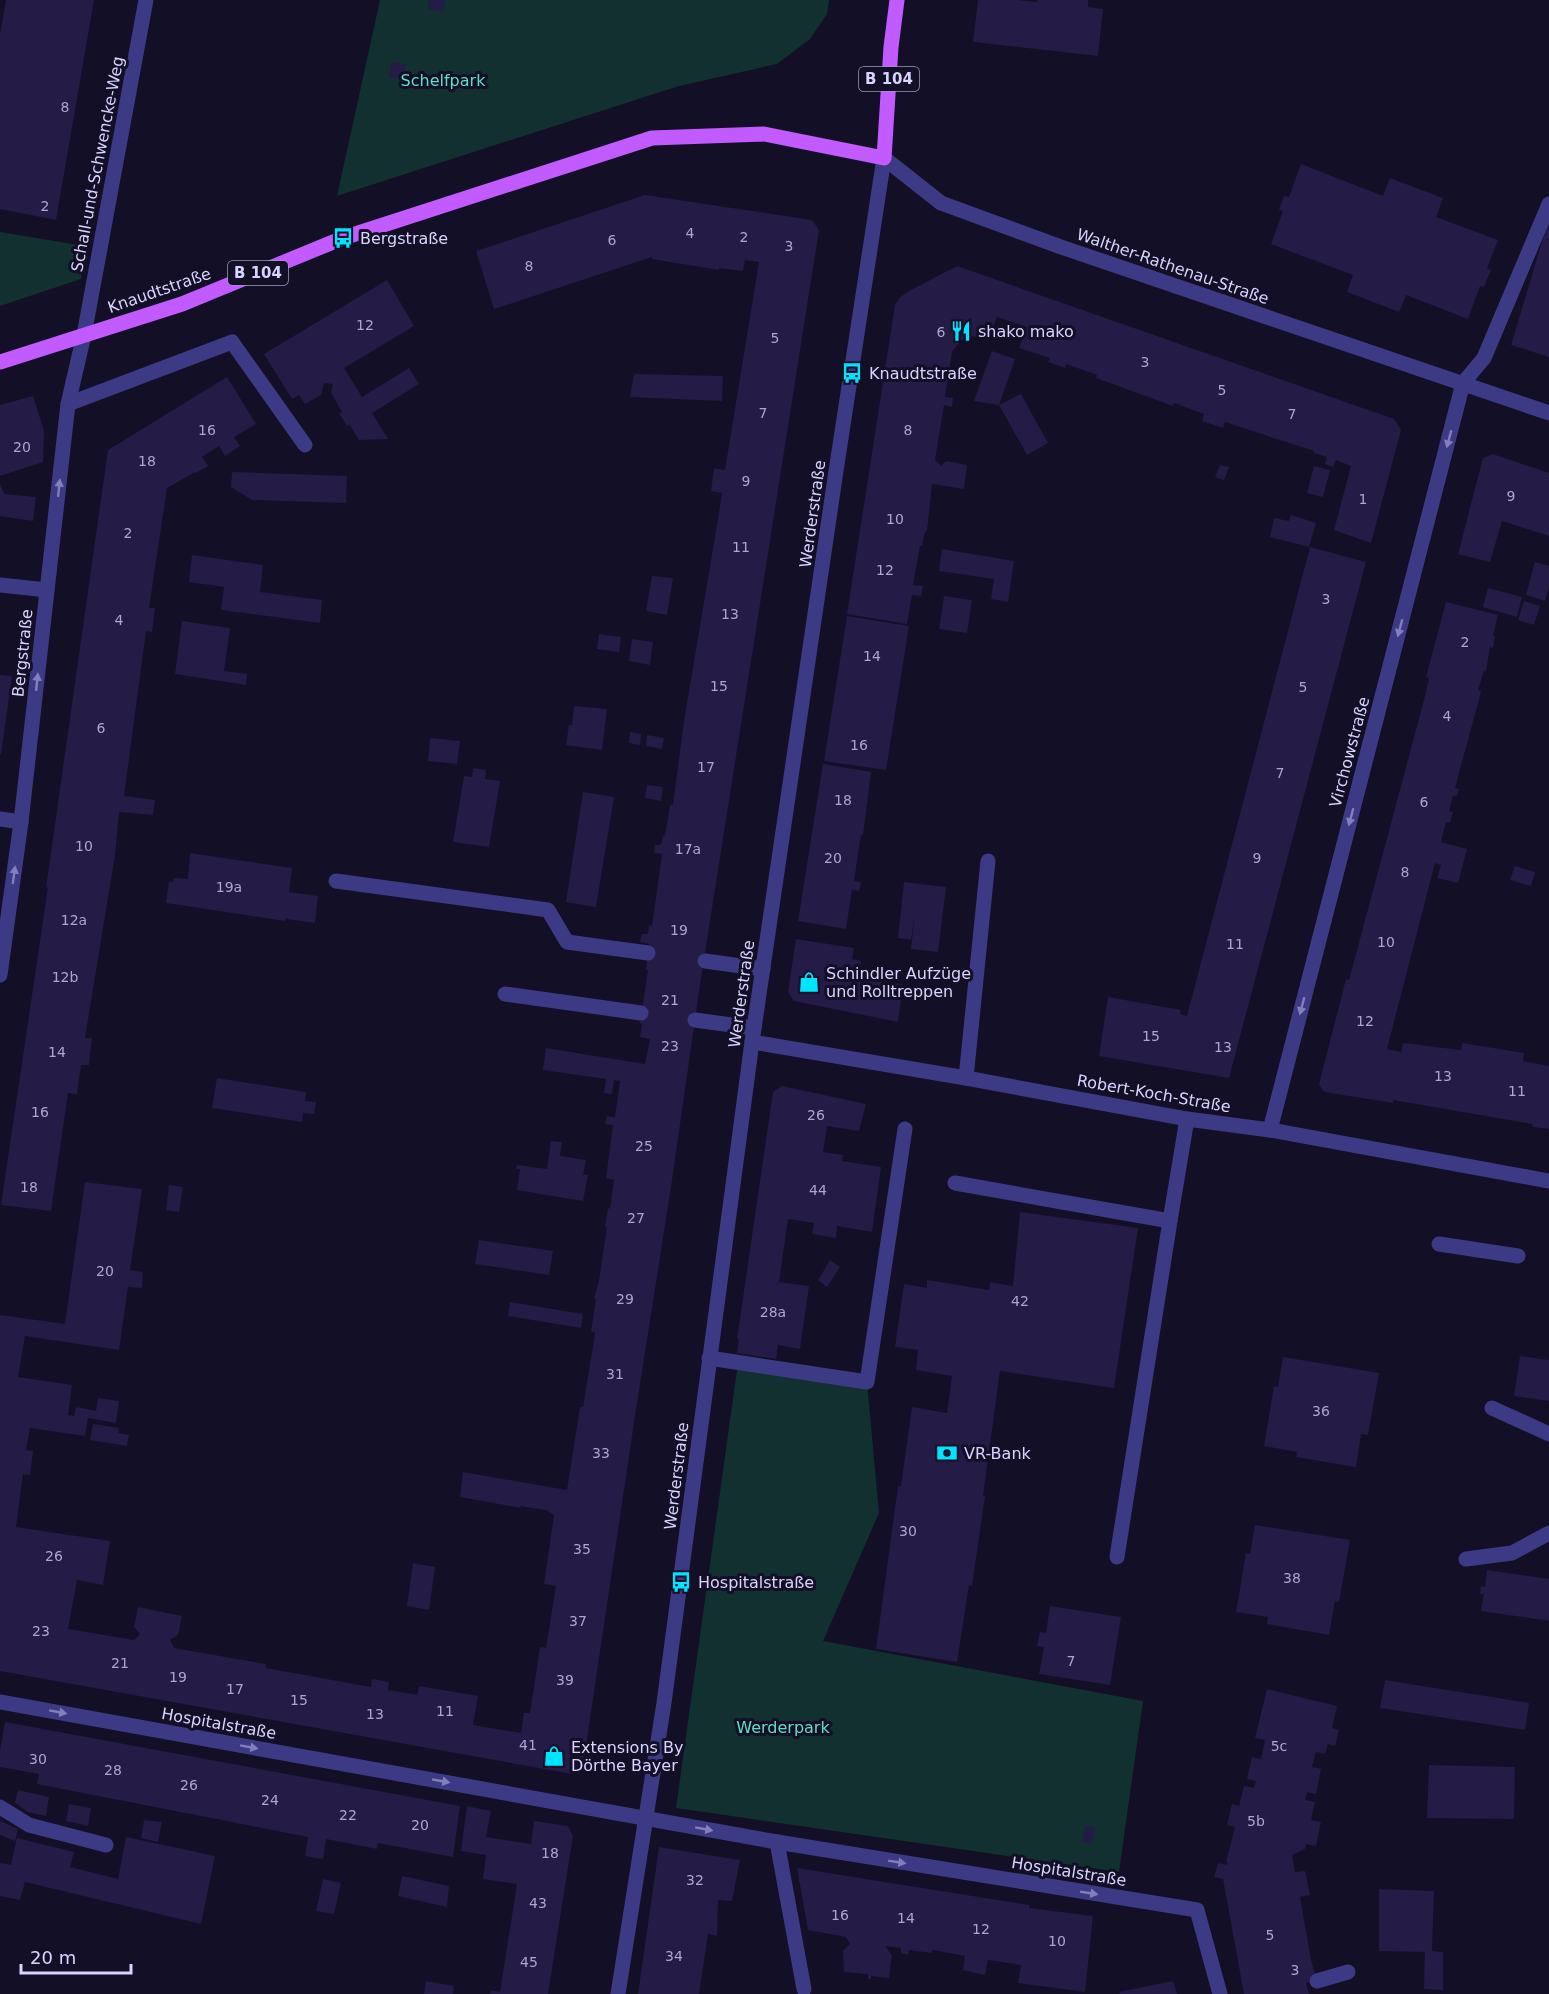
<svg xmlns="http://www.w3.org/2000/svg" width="1549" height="1994" font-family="'DejaVu Sans',sans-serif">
	<rect width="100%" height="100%" fill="#130f26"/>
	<g fill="#12302f">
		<polygon points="380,0 829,0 827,14 810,39 777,64 679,86 337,196"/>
		<polygon points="0,232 85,246 81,279 0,306"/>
		<polygon points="738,1363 867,1382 879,1513 823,1641 1143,1701 1119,1872 676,1808"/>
	</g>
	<g fill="#241b47">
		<polygon points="6,0 94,0 56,220 0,209 0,34"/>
		<polygon points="429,0 445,0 443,12 428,9"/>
		<polygon points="978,0 1017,0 1037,2 1037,0 1088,0 1088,7 1103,9 1098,56 973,42"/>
		<polygon points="392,62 406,64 403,79 389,77"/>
		<polygon points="1301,164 1383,196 1390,178 1443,198 1436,217 1498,240 1487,268 1491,270 1487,279 1484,287 1480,286 1468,319 1406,295 1399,312 1347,292 1353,275 1271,244 1283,211 1279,210 1284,196 1289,197"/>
		<polygon points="645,195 812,220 819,230 701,978 671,1187 635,1416 583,1766 572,1774 0,1671 0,1315 65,1324 85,1182 142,1189 130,1270 143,1272 142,1288 128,1287 119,1350 25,1336 18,1377 72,1385 68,1415 74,1416 76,1407 96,1411 98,1398 119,1401 116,1423 88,1418 85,1436 30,1428 26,1450 33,1451 30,1475 23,1474 16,1527 110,1541 103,1585 77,1580 68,1629 134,1640 140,1634 134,1627 138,1607 182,1616 178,1635 170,1640 174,1648 266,1664 266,1668 371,1687 372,1679 389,1682 388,1690 417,1695 419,1686 478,1696 473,1725 521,1733 524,1713 530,1713 540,1647 546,1648 556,1586 544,1584 554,1515 546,1510 520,1506 521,1508 460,1497 463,1472 567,1490 580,1407 583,1407 594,1340 595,1332 591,1332 596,1299 594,1299 599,1281 607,1227 605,1227 608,1208 610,1209 614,1180 606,1178 613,1125 605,1124 607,1116 615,1117 620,1081 614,1080 612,1094 604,1093 606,1079 543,1070 546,1048 645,1064 650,1039 640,1037 642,1024 640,1023 648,970 646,970 649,944 640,942 642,934 648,934 649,925 652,926 662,854 654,853 655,845 661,845 663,836 665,836 670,805 673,805 684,721 719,513 722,493 711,491 714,468 725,470 759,262 745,260 743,271 719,268 719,270 652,259 652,257 494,309 476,251"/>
		<polygon points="1548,222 1549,222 1549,357 1511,345"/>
		<polygon points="957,266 1394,419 1401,430 1371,543 1334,530 1351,466 1336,460 1333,467 1325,464 1327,457 1314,453 1314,451 1225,422 1223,428 1202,421 1204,414 1174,403 1173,406 1096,378 1097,375 1066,364 1065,368 1048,362 1050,358 1019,348 1027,327 997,317 988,341 973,336 961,340 952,352 945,397 953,398 952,407 944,405 935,460 941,466 946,461 967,465 964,489 932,484 927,531 925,532 922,546 920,546 913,585 923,586 921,596 912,595 907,624 847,614 895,305 900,297 913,289"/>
		<polygon points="387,280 414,326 344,368 362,397 409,368 419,384 372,413 388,439 359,440 350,425 347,426 339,413 342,412 331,393 333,384 324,383 321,395 305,404 299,395 292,399 264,354"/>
		<polygon points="992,351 1015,359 999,405 974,401"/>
		<polygon points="634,374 723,376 722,401 630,397"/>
		<polygon points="227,377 256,424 234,437 240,446 225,456 219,446 202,457 208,466 196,473 195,472 167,488 149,608 155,608 152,632 146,631 124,796 155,800 153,815 119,812 115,855 85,1038 92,1038 89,1065 81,1065 77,1094 68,1093 51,1211 1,1205 48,887 46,888 108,450"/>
		<polygon points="1021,394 1048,443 1027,455 999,405"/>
		<polygon points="33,396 44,431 43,462 0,476 0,405"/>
		<polygon points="1493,454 1549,473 1549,536 1502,521 1490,562 1458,554 1483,458"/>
		<polygon points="1220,465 1229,467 1224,480 1215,477"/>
		<polygon points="1314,466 1330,470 1323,497 1307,493"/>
		<polygon points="232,472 347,476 346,503 252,500 231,487"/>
		<polygon points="0,484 4,494 36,497 33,521 0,516"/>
		<polygon points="1291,515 1316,523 1309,547 1270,537 1274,518 1289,521"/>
		<polygon points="1310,547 1366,562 1229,1078 1099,1056 1108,997 1181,1010 1180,1014 1187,1016"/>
		<polygon points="942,549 1014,561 1008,602 991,599 994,579 939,571"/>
		<polygon points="192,555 263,565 260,592 322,600 320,623 221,610 224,587 189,582"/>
		<polygon points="1535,562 1549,566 1549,587 1545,601 1526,595"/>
		<polygon points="652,576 673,578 667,615 646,611"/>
		<polygon points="1488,588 1522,597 1517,617 1483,607"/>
		<polygon points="944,596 972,600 967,633 939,629"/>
		<polygon points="1524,601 1540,606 1534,625 1518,620"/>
		<polygon points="1446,602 1498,615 1493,636 1495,636 1493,648 1490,647 1486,671 1484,671 1478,690 1481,692 1455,788 1459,789 1457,796 1453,796 1449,811 1453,812 1450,822 1446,822 1441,842 1467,849 1458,883 1437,878 1441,865 1435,863 1387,1049 1401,1052 1403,1043 1461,1050 1462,1043 1524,1053 1523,1061 1549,1066 1549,1129 1533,1127 1532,1124 1393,1100 1393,1103 1330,1093 1323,1091 1319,1084 1346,979 1349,980 1424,700 1429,678 1426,677"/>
		<polygon points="847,616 909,626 886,770 824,761"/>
		<polygon points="182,621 230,628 224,671 247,674 246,685 175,674"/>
		<polygon points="599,634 621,637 619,652 597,649"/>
		<polygon points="632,639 653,642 650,665 629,661"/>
		<polygon points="0,675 12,676 1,754 0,754"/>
		<polygon points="574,706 607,709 602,750 566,745 569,725 572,725"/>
		<polygon points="630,732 641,734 640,745 629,743"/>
		<polygon points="647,735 664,738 662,749 646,746"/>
		<polygon points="430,738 460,741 457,764 428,761"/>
		<polygon points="823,764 871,772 863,835 861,835 854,881 861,882 859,891 852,890 846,929 798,921"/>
		<polygon points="473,768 486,770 485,779 500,781 489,847 453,842 464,776 472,777"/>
		<polygon points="647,785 663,787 661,801 645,798"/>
		<polygon points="583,792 614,797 596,907 566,902"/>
		<polygon points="190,853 292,868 289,892 318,896 315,923 287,919 286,917 285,921 166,903 169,881 173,882 174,878 188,879"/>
		<polygon points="1515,866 1535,872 1531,886 1510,880"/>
		<polygon points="904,882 946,887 938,952 911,949 915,914 911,940 898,938"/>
		<polygon points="796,939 854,948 852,959 861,961 860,970 867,971 866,977 903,985 898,1022 794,1001 788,992"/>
		<polygon points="217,1078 306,1092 305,1101 316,1102 314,1114 303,1113 302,1122 212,1108"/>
		<polygon points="782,1086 866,1104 859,1131 827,1126 823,1152 843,1155 842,1161 881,1167 872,1232 837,1226 836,1238 812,1234 814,1223 788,1219 779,1282 809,1286 800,1349 778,1345 776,1359 737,1353 739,1339 737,1339 773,1092"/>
		<polygon points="551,1141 562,1142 560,1156 586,1160 583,1175 588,1175 583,1201 517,1190 520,1169 516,1169 517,1165 547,1169"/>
		<polygon points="169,1185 183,1187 179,1212 166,1210"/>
		<polygon points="1020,1212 1138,1228 1114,1388 1000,1371 983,1496 985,1496 972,1586 969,1585 957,1662 876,1649 898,1486 901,1486 912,1407 947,1413 952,1376 916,1370 918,1350 895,1347 904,1284 927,1288 927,1280 989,1290 990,1282 1013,1286"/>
		<polygon points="479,1240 553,1251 549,1275 475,1264"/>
		<polygon points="830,1260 840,1267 827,1287 818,1280"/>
		<polygon points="510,1302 583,1314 581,1328 508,1316"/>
		<polygon points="1520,1356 1549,1360 1549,1401 1514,1396"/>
		<polygon points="1283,1357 1379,1373 1368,1435 1361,1434 1356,1467 1296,1457 1297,1452 1264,1446 1274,1386 1278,1387"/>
		<polygon points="93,1424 119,1428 118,1433 129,1435 127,1446 90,1440"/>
		<polygon points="1255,1525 1350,1540 1339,1602 1335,1601 1329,1635 1267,1624 1268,1617 1236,1612 1246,1553 1250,1554"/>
		<polygon points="413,1563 435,1567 429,1610 407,1606"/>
		<polygon points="1487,1570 1549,1579 1549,1621 1481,1611 1484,1594 1480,1594 1481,1586 1485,1587"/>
		<polygon points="1050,1606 1121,1617 1110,1685 1039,1674 1044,1647 1037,1646 1040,1632 1046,1633"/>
		<polygon points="1385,1680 1529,1703 1525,1730 1380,1708"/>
		<polygon points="1267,1689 1337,1706 1332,1728 1339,1730 1335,1746 1328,1744 1325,1754 1316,1752 1312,1767 1321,1769 1316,1794 1307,1792 1305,1800 1315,1802 1311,1820 1321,1822 1316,1846 1306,1844 1305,1849 1292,1855 1295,1872 1305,1871 1310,1895 1300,1897 1311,1960 1317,1980 1306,1983 1309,1994 1244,1994 1223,1879 1214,1877 1218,1863 1226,1865 1228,1862 1226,1862 1235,1827 1227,1825 1232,1804 1239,1806 1244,1786 1254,1788 1256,1781 1247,1779 1252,1757 1261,1759 1265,1740 1255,1738"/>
		<polygon points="5,1722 460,1806 453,1857 378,1843 377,1849 326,1839 323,1859 305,1856 308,1837 37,1784 39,1774 0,1767 0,1751"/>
		<polygon points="1429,1765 1515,1767 1514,1819 1427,1818"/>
		<polygon points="18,1790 49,1797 46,1816 28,1812 15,1803"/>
		<polygon points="69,1804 91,1808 88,1826 66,1821"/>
		<polygon points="467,1806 491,1811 486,1837 531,1844 534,1821 568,1826 573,1836 548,1994 490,1994 491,1990 500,1992 517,1884 483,1879 486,1855 461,1851"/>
		<polygon points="144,1820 162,1822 158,1842 141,1838"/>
		<polygon points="0,1821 18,1829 15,1841 0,1835"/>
		<polygon points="1085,1826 1095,1827 1092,1843 1082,1842"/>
		<polygon points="126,1837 215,1856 201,1924 25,1882 20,1900 0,1896 0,1863 11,1865 17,1838 74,1852 70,1867 118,1879"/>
		<polygon points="659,1847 740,1860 732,1901 718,1900 717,1936 708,1934 699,1994 638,1994"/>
		<polygon points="797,1868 1029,1905 1029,1908 1093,1916 1085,1992 1018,1983 1021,1965 988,1960 985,1975 963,1970 965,1956 933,1950 932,1953 909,1950 908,1955 901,1953 901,1948 885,1946 892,1955 889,1978 871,1976 871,1979 868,1979 868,1974 844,1972 843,1951 850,1944 846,1937 808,1930"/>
		<polygon points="402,1876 449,1886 447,1907 398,1896"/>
		<polygon points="323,1879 341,1883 334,1914 316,1911"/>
		<polygon points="1379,1889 1434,1891 1432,1951 1443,1952 1443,1990 1424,1989 1425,1952 1379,1951"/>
		<polygon points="426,1981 454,1986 453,1994 424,1994"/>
		<polygon points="1173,1981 1177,1994 1120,1994 1119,1992"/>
	</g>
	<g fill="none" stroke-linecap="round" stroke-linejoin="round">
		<g stroke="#3d3a85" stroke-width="15">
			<polyline points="1463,383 1484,358 1549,204"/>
			<polyline points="68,404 232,342 305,445"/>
			<polyline points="0,585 47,590"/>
			<polyline points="0,819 21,822"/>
			<polyline points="336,881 548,910 567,942 648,953"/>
			<polyline points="705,961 763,969"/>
			<polyline points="505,994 641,1013"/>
			<polyline points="695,1020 754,1028"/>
			<polyline points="966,1078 988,861"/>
			<polyline points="955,1183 1170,1221 1187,1119"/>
			<polyline points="1439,1244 1518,1256"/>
			<polyline points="709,1358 867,1382 905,1129"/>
			<polyline points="1492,1408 1549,1434"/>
			<polyline points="1117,1557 1170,1221"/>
			<polyline points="1466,1559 1512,1553 1549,1533"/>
			<polyline points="0,1807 29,1825 106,1845"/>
			<polyline points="777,1842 804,1989"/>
			<polyline points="1317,1981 1348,1972"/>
		</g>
		<g stroke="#3d3a85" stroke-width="15">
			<polyline points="884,158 941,203 1061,247 1549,413"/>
			<polyline points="0,975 21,822 68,404 84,335 146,0"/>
			<polyline points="752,1042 966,1078 1187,1119 1270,1130 1549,1181"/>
			<polyline points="1270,1130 1463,383"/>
			<polyline points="0,1702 777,1842 1197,1910 1220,1994"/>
		</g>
		<polyline stroke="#3d3a85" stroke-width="15" points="618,1994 664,1703 752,1042 836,471 884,158"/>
		<polyline stroke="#c25bff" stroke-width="15" points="0,362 182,304 343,238 652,138 764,134 884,158 891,47 897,0"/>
	</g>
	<defs><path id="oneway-solid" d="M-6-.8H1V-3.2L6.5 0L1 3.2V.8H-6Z" transform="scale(1.5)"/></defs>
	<g fill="#837fbc">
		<use href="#oneway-solid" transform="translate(1449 439) rotate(105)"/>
		<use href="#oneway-solid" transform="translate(59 488) rotate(-84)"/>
		<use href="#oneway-solid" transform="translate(1400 628) rotate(105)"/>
		<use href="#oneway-solid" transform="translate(37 682) rotate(-84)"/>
		<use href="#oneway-solid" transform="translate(1351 817) rotate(105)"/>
		<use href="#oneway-solid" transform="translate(14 875) rotate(-82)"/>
		<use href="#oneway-solid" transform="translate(1302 1006) rotate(105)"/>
		<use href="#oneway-solid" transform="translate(58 1712) rotate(10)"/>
		<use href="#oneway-solid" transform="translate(249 1747) rotate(10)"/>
		<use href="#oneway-solid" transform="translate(441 1781) rotate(10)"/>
		<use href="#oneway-solid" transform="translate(704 1829) rotate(10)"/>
		<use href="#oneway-solid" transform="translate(897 1862) rotate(9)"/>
		<use href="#oneway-solid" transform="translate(1089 1893) rotate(9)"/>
	</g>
	<defs>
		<g id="bus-bare" transform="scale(1.62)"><path d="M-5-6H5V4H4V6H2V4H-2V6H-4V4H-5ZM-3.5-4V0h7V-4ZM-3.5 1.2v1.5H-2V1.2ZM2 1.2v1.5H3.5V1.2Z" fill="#00e5ff" stroke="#130f26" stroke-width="2.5" paint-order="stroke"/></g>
		<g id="restaurant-bare" transform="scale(1.62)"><path d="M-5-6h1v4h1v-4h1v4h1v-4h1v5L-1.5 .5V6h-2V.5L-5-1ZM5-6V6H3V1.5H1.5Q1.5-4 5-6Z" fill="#00e5ff" stroke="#130f26" stroke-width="2.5" paint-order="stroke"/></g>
		<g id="shop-bare" transform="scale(1.62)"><path d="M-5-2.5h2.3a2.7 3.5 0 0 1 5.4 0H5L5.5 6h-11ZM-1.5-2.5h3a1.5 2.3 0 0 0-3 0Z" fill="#00e5ff" stroke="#130f26" stroke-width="2.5" paint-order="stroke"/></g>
		<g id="bank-bare" transform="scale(1.62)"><path d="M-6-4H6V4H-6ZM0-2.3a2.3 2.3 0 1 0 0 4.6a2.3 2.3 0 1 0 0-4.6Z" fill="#00e5ff" stroke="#130f26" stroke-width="2.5" paint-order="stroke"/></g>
	</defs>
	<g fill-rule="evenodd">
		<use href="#bus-bare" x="343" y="238"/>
		<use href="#restaurant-bare" x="961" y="331"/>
		<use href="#bus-bare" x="852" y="373"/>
		<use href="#shop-bare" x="809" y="982"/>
		<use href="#bank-bare" x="947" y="1453"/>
		<use href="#bus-bare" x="681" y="1582"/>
		<use href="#shop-bare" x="554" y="1756"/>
	</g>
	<g text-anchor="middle" stroke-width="6" stroke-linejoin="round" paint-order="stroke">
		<g font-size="14" fill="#aca6d1">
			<text x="65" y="112">8</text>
			<text x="45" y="211">2</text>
			<text x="690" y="238">4</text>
			<text x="744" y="242">2</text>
			<text x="612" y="245">6</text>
			<text x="789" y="251">3</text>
			<text x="529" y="271">8</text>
			<text x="365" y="330">12</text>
			<text x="941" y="337">6</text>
			<text x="775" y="343">5</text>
			<text x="1145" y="367">3</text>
			<text x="1222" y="395">5</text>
			<text x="763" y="418">7</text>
			<text x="1292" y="419">7</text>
			<text x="207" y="435">16</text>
			<text x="908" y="435">8</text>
			<text x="22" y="452">20</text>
			<text x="147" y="466">18</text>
			<text x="746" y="486">9</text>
			<text x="1511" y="501">9</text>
			<text x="1363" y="504">1</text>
			<text x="895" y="524">10</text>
			<text x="128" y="538">2</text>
			<text x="741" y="552">11</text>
			<text x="885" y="575">12</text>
			<text x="1326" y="604">3</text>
			<text x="730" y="619">13</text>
			<text x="119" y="625">4</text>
			<text x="1465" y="647">2</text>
			<text x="872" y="661">14</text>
			<text x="719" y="691">15</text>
			<text x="1303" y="692">5</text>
			<text x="1447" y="721">4</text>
			<text x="101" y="733">6</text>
			<text x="859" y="750">16</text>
			<text x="706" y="772">17</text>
			<text x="1280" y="778">7</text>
			<text x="843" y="805">18</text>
			<text x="1424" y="807">6</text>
			<text x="84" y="851">10</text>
			<text x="688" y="854">17a</text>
			<text x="833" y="863">20</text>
			<text x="1257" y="863">9</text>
			<text x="1405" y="877">8</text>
			<text x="229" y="892">19a</text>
			<text x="74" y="925">12a</text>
			<text x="679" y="935">19</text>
			<text x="1386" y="947">10</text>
			<text x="1235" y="949">11</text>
			<text x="65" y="982">12b</text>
			<text x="670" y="1005">21</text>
			<text x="1365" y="1026">12</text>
			<text x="1151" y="1041">15</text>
			<text x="670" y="1051">23</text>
			<text x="1223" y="1052">13</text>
			<text x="57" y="1057">14</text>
			<text x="1443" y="1081">13</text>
			<text x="1517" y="1096">11</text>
			<text x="40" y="1117">16</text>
			<text x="816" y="1120">26</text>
			<text x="644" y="1151">25</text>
			<text x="29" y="1192">18</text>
			<text x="818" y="1195">44</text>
			<text x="636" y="1223">27</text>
			<text x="105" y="1276">20</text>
			<text x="625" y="1304">29</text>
			<text x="1020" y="1306">42</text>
			<text x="773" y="1317">28a</text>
			<text x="615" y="1379">31</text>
			<text x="1321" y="1416">36</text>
			<text x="601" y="1458">33</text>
			<text x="908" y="1536">30</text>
			<text x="582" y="1554">35</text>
			<text x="54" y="1561">26</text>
			<text x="1292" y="1583">38</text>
			<text x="578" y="1626">37</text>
			<text x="41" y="1636">23</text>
			<text x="1071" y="1666">7</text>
			<text x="120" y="1668">21</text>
			<text x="178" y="1682">19</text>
			<text x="565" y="1685">39</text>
			<text x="235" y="1694">17</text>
			<text x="299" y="1705">15</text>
			<text x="445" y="1716">11</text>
			<text x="375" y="1719">13</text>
			<text x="528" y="1750">41</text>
			<text x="1279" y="1751">5c</text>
			<text x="38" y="1764">30</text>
			<text x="113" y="1775">28</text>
			<text x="189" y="1790">26</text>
			<text x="270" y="1805">24</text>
			<text x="348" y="1820">22</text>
			<text x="1256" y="1826">5b</text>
			<text x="420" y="1830">20</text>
			<text x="550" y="1858">18</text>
			<text x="695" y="1885">32</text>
			<text x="538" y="1908">43</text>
			<text x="840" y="1920">16</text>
			<text x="906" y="1923">14</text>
			<text x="981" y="1934">12</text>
			<text x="1270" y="1940">5</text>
			<text x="1057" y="1946">10</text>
			<text x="674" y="1961">34</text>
			<text x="529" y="1967">45</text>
			<text x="1295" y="1975">3</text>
		</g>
		<g fill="#130f26" stroke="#9e99be" stroke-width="1.5">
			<rect x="859" y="67" width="60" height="24" rx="4.5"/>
			<rect x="228" y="261" width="60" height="24" rx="4.5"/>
		</g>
		<g font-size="15" font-weight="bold" fill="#d9d4ff">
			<text x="889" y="84">B 104</text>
			<text x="258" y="278">B 104</text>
		</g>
		<g font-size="16" fill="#5fe0c0" stroke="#130f26">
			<text x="443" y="86">Schelfpark</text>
			<text x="783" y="1733">Werderpark</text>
		</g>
		<g font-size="16" fill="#d9d4ff" stroke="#130f26">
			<text transform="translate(97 164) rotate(-79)" y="6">Schall-und-Schwencke-Weg</text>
			<text transform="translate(1173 266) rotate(19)" y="6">Walther-Rathenau-Straße</text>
			<text transform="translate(159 290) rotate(-19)" y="6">Knaudtstraße</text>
			<text transform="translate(812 514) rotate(-82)" y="6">Werderstraße</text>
			<text transform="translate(22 653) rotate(-84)" y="6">Bergstraße</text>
			<text transform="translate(1349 752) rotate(-75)" y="6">Virchowstraße</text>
			<text transform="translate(741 994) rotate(-82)" y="6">Werderstraße</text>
			<text transform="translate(1154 1093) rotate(10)" y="6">Robert-Koch-Straße</text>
			<text transform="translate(676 1476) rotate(-83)" y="6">Werderstraße</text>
			<text transform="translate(219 1723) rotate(10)" y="6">Hospitalstraße</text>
			<text transform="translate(1069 1871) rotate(9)" y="6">Hospitalstraße</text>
		</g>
		<g font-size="16" fill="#d9d4ff" stroke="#130f26" text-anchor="start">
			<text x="360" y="244">Bergstraße</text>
			<text x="978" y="337">shako mako</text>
			<text x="869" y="379">Knaudtstraße</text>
			<text x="826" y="979">Schindler Aufzüge<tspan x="826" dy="18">und Rolltreppen</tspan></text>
			<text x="964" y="1459">VR-Bank</text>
			<text x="698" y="1588">Hospitalstraße</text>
			<text x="571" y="1753">Extensions By<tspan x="571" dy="18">Dörthe Bayer</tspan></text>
		</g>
	</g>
	<path d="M21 1964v9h110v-9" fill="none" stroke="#d9d4ff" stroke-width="3"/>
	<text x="30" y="1964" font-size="18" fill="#d9d4ff" stroke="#130f26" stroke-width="4.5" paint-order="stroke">20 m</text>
</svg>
